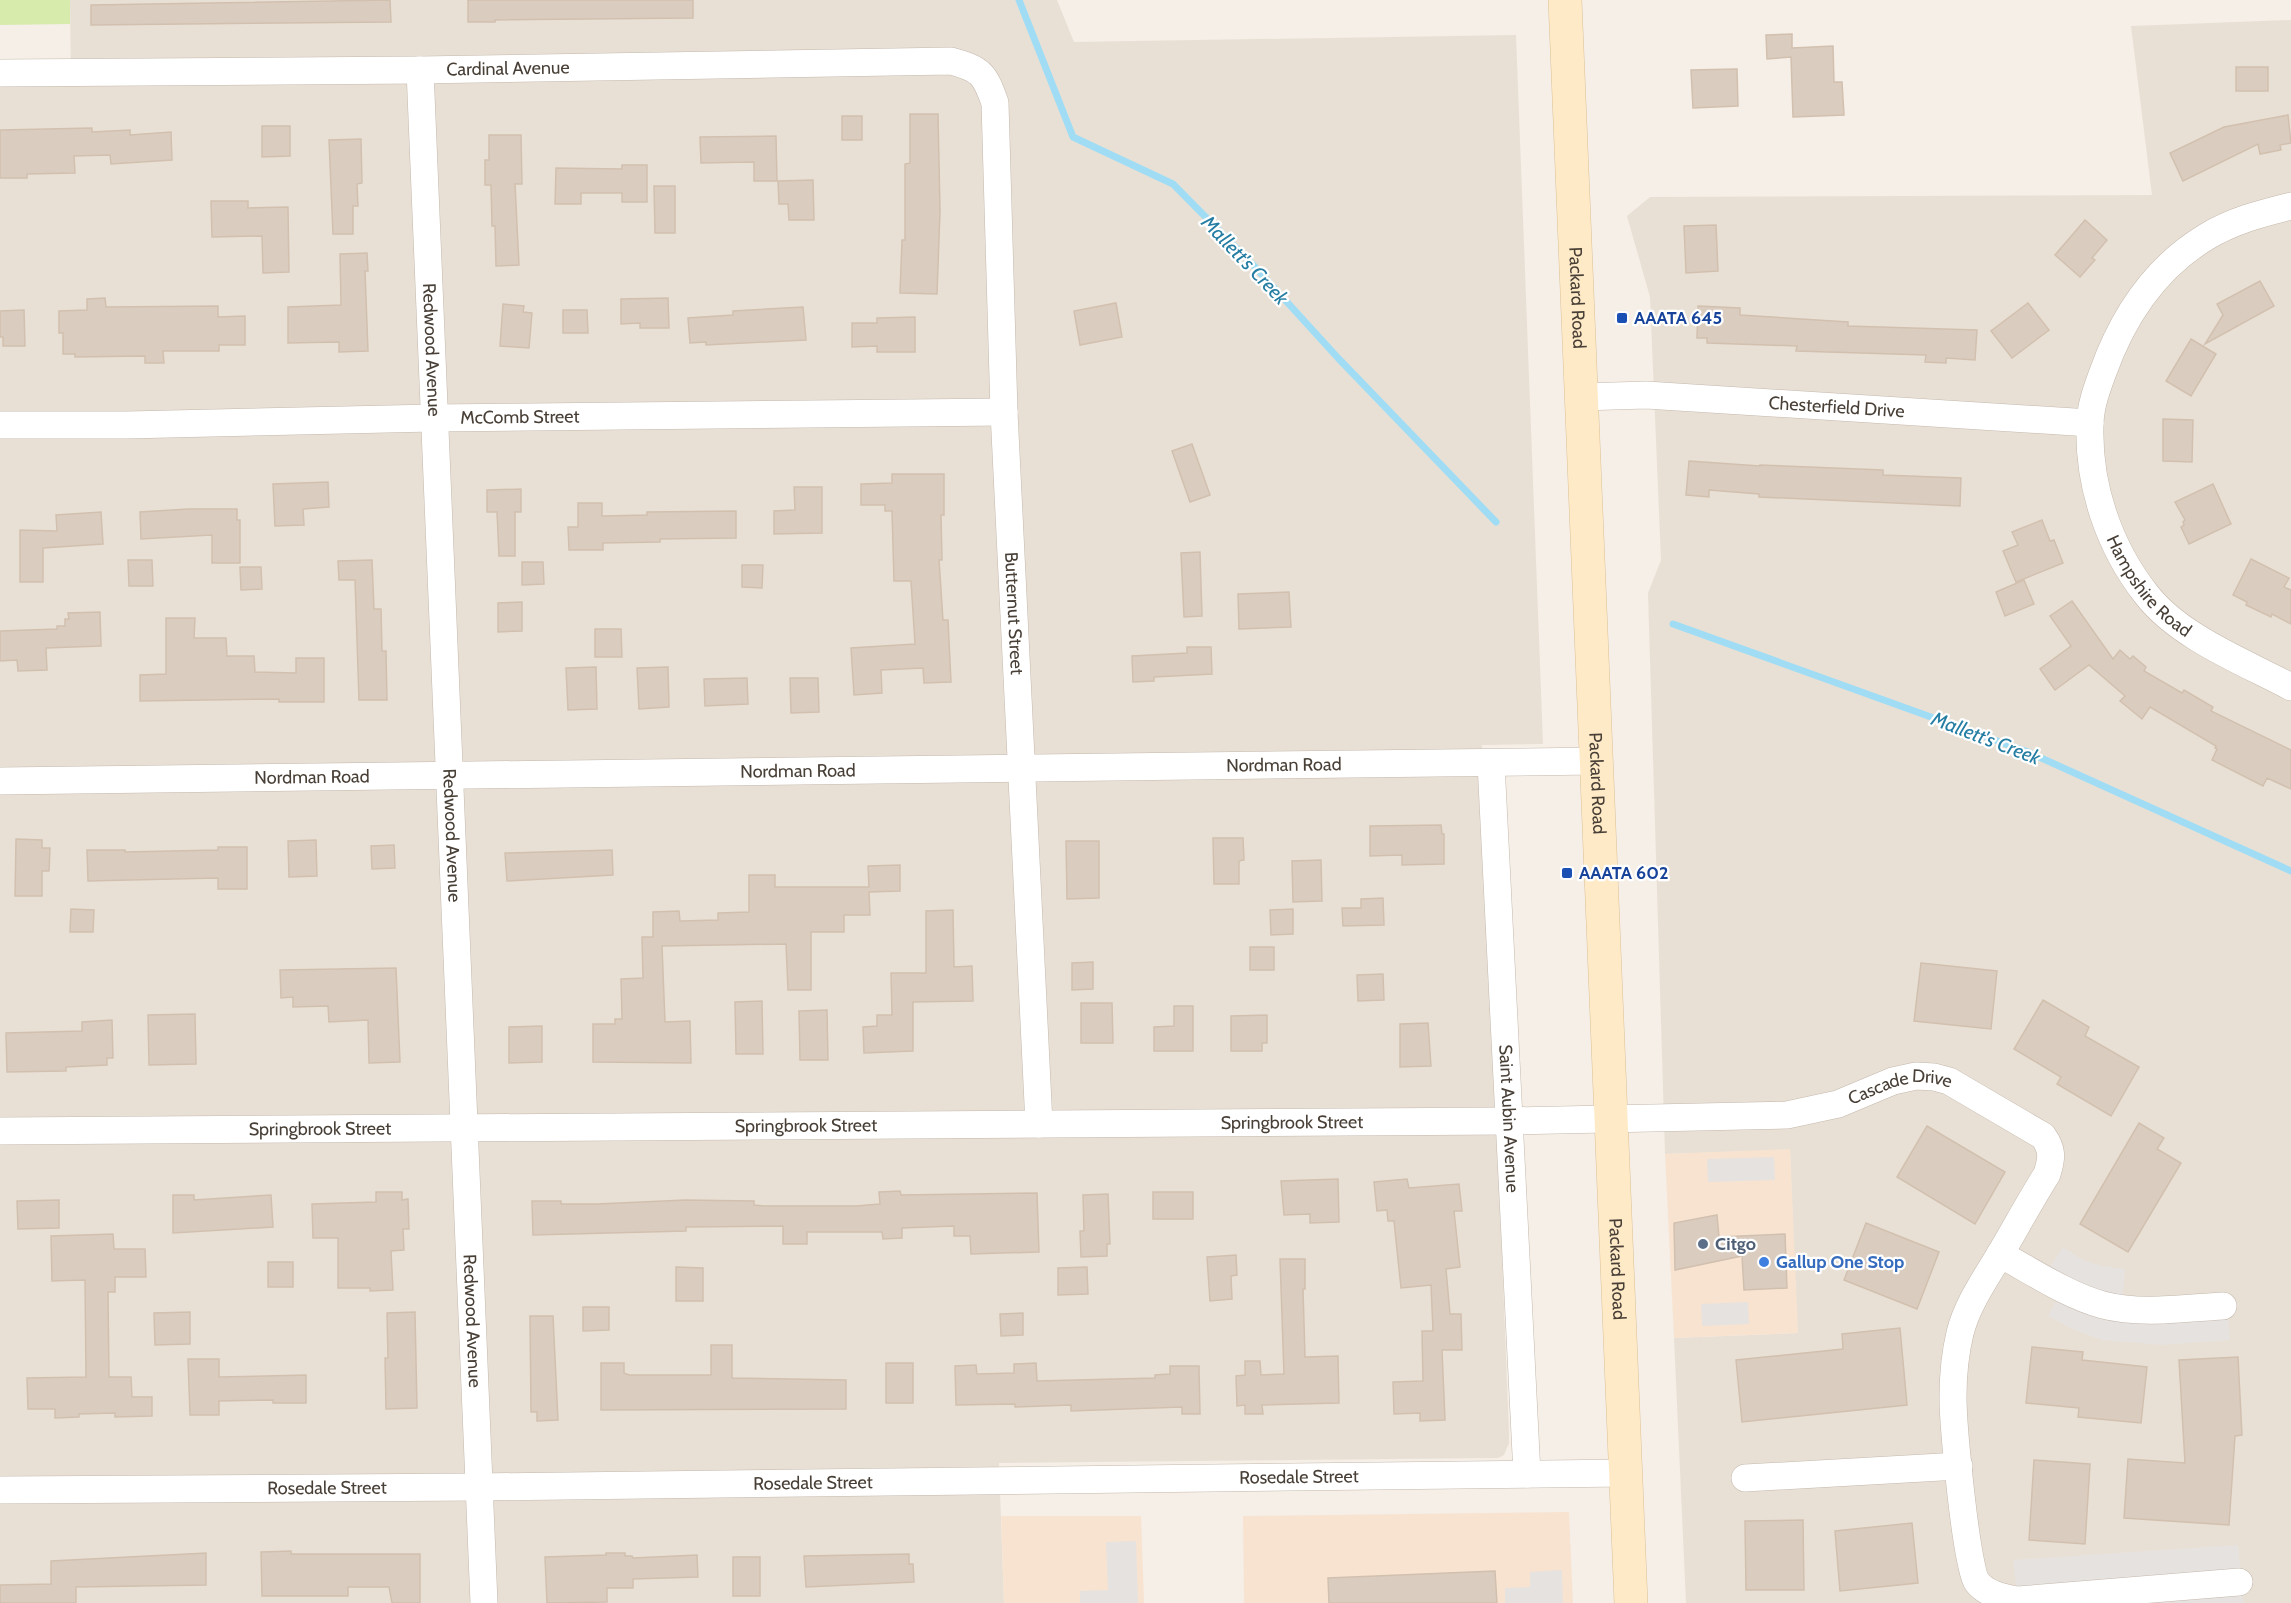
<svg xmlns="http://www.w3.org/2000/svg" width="2291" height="1603" font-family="Cabin,sans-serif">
	<rect width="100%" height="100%" fill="#f5efe7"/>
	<g fill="#e9e0d5">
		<polygon points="70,0 1057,0 1074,42 1516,35 1543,744 1482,745 1509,1433 1509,1443 1504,1455 1498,1458 999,1463 1004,1603 0,1603 0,85 71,84"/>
		<polygon points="2291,20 2291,1603 1686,1603 1674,1338 1797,1333 1790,1150 1665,1154 1648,593 1661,560 1650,297 1627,216 1650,197 2152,195 2131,26"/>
	</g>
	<g fill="#f8e3d1">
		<polygon points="1790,1149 1798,1333 1674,1338 1665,1154"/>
		<polygon points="1569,1512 1573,1603 1244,1603 1243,1516"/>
		<polygon points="1001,1516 1141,1516 1144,1603 1004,1603"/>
	</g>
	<polygon fill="#d7ebad" points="0,0 70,0 70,24 0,25"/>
	<g fill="#e6e2df">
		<polygon points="1774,1157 1775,1180 1708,1182 1707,1159"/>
		<polygon points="2063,1247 2083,1260 2102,1266 2125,1269 2122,1307 2227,1306 2230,1340 2162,1345 2102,1340 2072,1329 2048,1316 2063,1288 2043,1277"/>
		<polygon points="1748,1302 1749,1324 1702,1326 1701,1304"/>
		<polygon points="1136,1541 1138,1603 1080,1603 1080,1591 1108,1590 1106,1542"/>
		<polygon points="2238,1545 2244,1603 2048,1603 2018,1600 2013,1560"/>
		<polygon points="1562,1570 1563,1603 1505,1603 1505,1588 1530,1587 1530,1572"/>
	</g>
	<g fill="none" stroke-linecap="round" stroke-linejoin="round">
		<g stroke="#a0ddf5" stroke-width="7">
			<polyline points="1019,0 1073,137 1173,184 1256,268 1338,358 1496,522"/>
			<polyline points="1673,624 2028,752 2291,871"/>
		</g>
	</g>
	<g fill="#daccbf" stroke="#d2c0af" stroke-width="1.5">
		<polygon points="390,0 391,22 91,25 91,5"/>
		<polygon points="468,0 693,0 693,18 495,20 495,22 468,22"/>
		<polygon points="1792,34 1792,48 1833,46 1834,82 1842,82 1844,115 1793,117 1791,57 1767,59 1766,35"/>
		<rect x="2236" y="67" width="32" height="24"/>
		<polygon points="1737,69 1738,106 1693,108 1691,70"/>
		<polygon points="910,114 938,114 940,211 937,294 900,293 902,240 905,240 905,164 910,163"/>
		<polygon points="2288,115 2291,143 2280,145 2281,150 2260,154 2258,144 2183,181 2170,153 2224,127"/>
		<rect x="842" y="116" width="20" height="24"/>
		<polygon points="262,126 290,126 290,156 262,157"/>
		<polygon points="92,128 92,132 130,130 130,135 171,132 172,160 111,164 110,155 74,156 75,173 27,174 27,178 0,178 0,130"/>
		<polygon points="489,135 521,135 522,184 515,184 519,265 496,266 495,226 492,226 491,185 485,185 485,160 489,160"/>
		<polygon points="776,136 777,181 754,181 754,162 701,163 700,137"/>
		<polygon points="361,139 362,183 357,184 358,206 353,206 353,234 333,234 329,140"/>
		<polygon points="622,165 647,165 647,202 622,202 622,193 581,193 581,204 555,204 556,168 622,169"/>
		<polygon points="813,180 814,220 789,220 788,204 779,204 778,181"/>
		<polygon points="654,186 675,186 675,233 655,233"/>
		<polygon points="211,201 248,201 248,208 288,207 289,272 263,273 262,236 212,237"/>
		<polygon points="2085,220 2107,240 2092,258 2095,260 2080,277 2055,255"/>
		<polygon points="1716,225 1718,271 1686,273 1684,226"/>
		<polygon points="367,253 368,271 365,271 368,351 339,352 339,342 288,343 288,307 341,305 340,254"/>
		<polygon points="2260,281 2274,306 2205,344 2223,315 2217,304"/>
		<polygon points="105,298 106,307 218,306 218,317 245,316 245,345 219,345 219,351 163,351 164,363 145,363 145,356 75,357 75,354 63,354 63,333 59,333 59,311 87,310 87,299"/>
		<polygon points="668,298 669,328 640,328 640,323 621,324 621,299"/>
		<polygon points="1116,303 1122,337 1080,345 1074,311"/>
		<polygon points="2028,303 2049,330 2012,358 1991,331"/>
		<polygon points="503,304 524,306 523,312 532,313 529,348 500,346"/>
		<polygon points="1698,306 1740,308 1740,315 1848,322 1848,326 1977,330 1975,360 1946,358 1946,363 1925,362 1926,355 1796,351 1797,346 1707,343 1707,338 1697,338"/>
		<polygon points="803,307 806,340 706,345 706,342 690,343 688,318 733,315 733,311"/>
		<polygon points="24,310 25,346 3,346 3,337 0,337 0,311"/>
		<polygon points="563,310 587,310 588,333 563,333"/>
		<polygon points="915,317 915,352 877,352 877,346 852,347 852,323 877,323 877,318"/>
		<polygon points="2191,339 2216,354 2191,396 2166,381"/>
		<polygon points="2163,419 2193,420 2192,462 2163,461"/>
		<polygon points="1192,444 1210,495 1190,502 1172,451"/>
		<polygon points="1689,461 1760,466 1760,465 1883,470 1883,475 1961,478 1960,506 1759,497 1759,494 1709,490 1709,497 1686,495"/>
		<polygon points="892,474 944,474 944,515 941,515 942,560 939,560 943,620 948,620 951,682 924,683 923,668 881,670 882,693 854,695 851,648 915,644 911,581 894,581 892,511 885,511 885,505 861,505 861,484 892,483"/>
		<polygon points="328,482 329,507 303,509 304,525 275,526 273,484"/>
		<polygon points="2213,484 2231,524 2189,544 2181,527 2184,525 2183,522 2185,520 2175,502"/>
		<polygon points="794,487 822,487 822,533 774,534 774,511 795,510"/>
		<polygon points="521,489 521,512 515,512 515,556 499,556 497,512 487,512 487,490"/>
		<polygon points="578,503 602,503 602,516 647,515 647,512 736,511 736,538 660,539 660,542 603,543 603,550 569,550 568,527 578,527"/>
		<polygon points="188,509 237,509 237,520 240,520 240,563 212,563 212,535 141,539 140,512"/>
		<polygon points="101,512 103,544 43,548 43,582 20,582 20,530 57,531 56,515"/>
		<polygon points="2042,520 2050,541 2054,540 2063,563 2016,582 2003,551 2018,545 2012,532"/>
		<polygon points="1200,552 1202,616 1184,617 1181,553"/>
		<polygon points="2251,559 2289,578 2284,587 2291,590 2291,624 2272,614 2271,617 2246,605 2247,602 2233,595"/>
		<polygon points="128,560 152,560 153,586 129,586"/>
		<polygon points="372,560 374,609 381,609 382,651 386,651 387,700 359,700 355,580 339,580 338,561"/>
		<polygon points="522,562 543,562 544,584 522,585"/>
		<polygon points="742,565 763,565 762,588 742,587"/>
		<polygon points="240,567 261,567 262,589 241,590"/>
		<polygon points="2024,580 2034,604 2005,616 1996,592"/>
		<polygon points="1289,592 1291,627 1239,629 1238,594"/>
		<polygon points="2072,601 2113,659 2120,650 2130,659 2133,656 2146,667 2144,671 2182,693 2184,690 2213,707 2211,711 2291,750 2291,789 2267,778 2263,786 2212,760 2217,749 2215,748 2216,746 2150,707 2142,719 2120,701 2125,696 2089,665 2055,690 2040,669 2071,646 2050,616"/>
		<polygon points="522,602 522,631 498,632 498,603"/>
		<polygon points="100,612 101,646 46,648 47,670 18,671 17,660 0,661 0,631 57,629 57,626 65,626 65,619 69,619 68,613"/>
		<polygon points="166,618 195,618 194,638 226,638 227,656 254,656 255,672 296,673 296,658 324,658 324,702 279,702 279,699 140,701 140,675 166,674"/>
		<polygon points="595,629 621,629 622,657 595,657"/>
		<polygon points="1187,647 1211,647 1212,674 1154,677 1154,681 1133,682 1132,656 1187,653"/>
		<polygon points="596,667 597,709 568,710 566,668"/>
		<polygon points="668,667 669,707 639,709 637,668"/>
		<polygon points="747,678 748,704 705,706 704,679"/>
		<polygon points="790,678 818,678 819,712 791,713"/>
		<polygon points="1441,825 1442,834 1444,834 1444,864 1402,865 1402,855 1370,856 1370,826"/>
		<polygon points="1213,838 1243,838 1244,860 1239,861 1239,884 1214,884"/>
		<polygon points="16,839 42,840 42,848 50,848 49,871 42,871 42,896 15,896"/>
		<polygon points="316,840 317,876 289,877 288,841"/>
		<polygon points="1066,841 1099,841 1099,898 1067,899"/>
		<polygon points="394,845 395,868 372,869 371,846"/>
		<polygon points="218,847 247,847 247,889 218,889 218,878 88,881 87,850 125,850 125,852 218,850"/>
		<polygon points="612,850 613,875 507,881 505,853"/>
		<polygon points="1321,860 1322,901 1293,902 1292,861"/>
		<polygon points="900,865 900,891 869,892 870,915 844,915 844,932 811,932 811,990 788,990 786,944 662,946 665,1022 690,1021 691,1063 593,1062 593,1024 615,1024 615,1019 622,1019 621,979 643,978 642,937 653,937 653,912 679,911 680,921 718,920 718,913 749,912 749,875 775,875 775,887 869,887 868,866"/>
		<polygon points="1383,898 1384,925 1343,926 1342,908 1361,908 1361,899"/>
		<polygon points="71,909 94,910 93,932 70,932"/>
		<polygon points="1293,909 1293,934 1271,935 1270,910"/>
		<polygon points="953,910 954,967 972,966 973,1001 913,1002 913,1051 864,1053 863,1027 877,1026 877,1015 892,1015 891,973 926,973 926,911"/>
		<rect x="1250" y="947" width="24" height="23"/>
		<polygon points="1093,962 1093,989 1072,990 1072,963"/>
		<polygon points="1921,963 1997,971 1991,1029 1914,1021"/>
		<polygon points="396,968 400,1062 369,1063 368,1020 329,1022 328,1006 293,1007 293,997 281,998 280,970"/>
		<polygon points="1383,974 1384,1000 1358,1001 1357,975"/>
		<polygon points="2043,1000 2089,1027 2085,1036 2139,1067 2111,1116 2057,1084 2061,1077 2014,1049"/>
		<polygon points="762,1001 763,1054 736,1054 735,1002"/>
		<polygon points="1081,1003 1112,1003 1113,1043 1081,1043"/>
		<polygon points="1174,1006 1193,1006 1193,1051 1154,1051 1154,1027 1174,1026"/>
		<polygon points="827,1010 828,1060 800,1060 799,1011"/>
		<polygon points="195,1014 196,1064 149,1065 148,1015"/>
		<polygon points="1267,1015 1267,1043 1262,1043 1262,1051 1231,1051 1231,1016"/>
		<polygon points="112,1020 113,1058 107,1058 107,1065 66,1067 66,1071 7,1072 6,1033 82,1031 82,1022"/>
		<polygon points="1428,1023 1431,1066 1400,1067 1400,1024"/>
		<polygon points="542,1026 542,1062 509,1063 509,1027"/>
		<polygon points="2139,1123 2164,1138 2157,1149 2181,1163 2128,1252 2080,1224"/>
		<polygon points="1927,1126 2005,1172 1975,1224 1897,1177"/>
		<polygon points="1338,1179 1339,1222 1310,1223 1310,1214 1284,1215 1281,1181"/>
		<polygon points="1407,1179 1409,1188 1459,1184 1462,1211 1454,1211 1460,1267 1446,1269 1450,1314 1461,1314 1462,1350 1442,1350 1445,1420 1420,1421 1420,1413 1394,1414 1393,1382 1423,1381 1422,1331 1433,1331 1431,1285 1401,1288 1394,1221 1388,1221 1387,1210 1377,1211 1374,1182"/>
		<polygon points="900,1191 901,1195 1037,1193 1039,1252 971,1254 970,1236 954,1236 954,1226 902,1228 902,1238 883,1239 882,1232 807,1232 807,1244 783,1244 783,1226 686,1227 686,1231 533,1235 532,1201 561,1201 561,1204 597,1204 685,1200 754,1201 754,1205 764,1206 856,1206 880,1204 879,1192"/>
		<polygon points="376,1192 402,1192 402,1200 408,1199 409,1229 403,1229 404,1250 391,1251 393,1290 370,1291 370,1288 338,1288 338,1238 313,1238 312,1204 376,1202"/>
		<rect x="1153" y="1192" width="40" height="27"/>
		<polygon points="1108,1194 1110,1244 1107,1244 1107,1256 1081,1257 1080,1231 1084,1231 1083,1195"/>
		<polygon points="173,1195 194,1195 194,1200 271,1195 273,1227 173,1233"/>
		<polygon points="59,1200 59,1228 18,1229 17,1201"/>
		<polygon points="1717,1215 1719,1237 1785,1234 1787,1288 1744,1290 1742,1256 1675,1270 1674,1223"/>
		<polygon points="1866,1223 1939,1252 1917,1309 1844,1280"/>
		<polygon points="113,1234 114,1249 145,1249 146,1277 115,1277 115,1292 108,1292 109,1377 131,1377 132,1397 152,1397 152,1416 115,1417 115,1413 79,1414 79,1417 55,1418 55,1409 28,1409 27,1378 86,1377 85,1280 52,1281 51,1236"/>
		<polygon points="1236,1255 1237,1275 1231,1276 1232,1299 1210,1301 1207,1257"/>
		<polygon points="1280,1259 1305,1259 1305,1289 1303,1289 1305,1357 1338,1356 1339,1403 1262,1405 1263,1414 1245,1414 1245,1405 1237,1406 1236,1376 1245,1375 1245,1361 1260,1361 1261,1375 1284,1374"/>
		<rect x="268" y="1262" width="25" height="25"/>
		<polygon points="676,1267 703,1268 703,1301 676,1301"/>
		<polygon points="1087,1267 1088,1294 1058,1295 1058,1268"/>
		<polygon points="583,1307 609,1307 609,1330 583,1331"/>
		<polygon points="190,1312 190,1344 155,1345 154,1313"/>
		<polygon points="415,1312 417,1408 386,1409 385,1358 388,1358 387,1313"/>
		<polygon points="1023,1313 1023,1335 1001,1336 1000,1314"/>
		<polygon points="530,1316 553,1316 558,1420 537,1421 537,1412 531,1412"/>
		<polygon points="1900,1328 1907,1405 1742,1422 1736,1360 1843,1349 1842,1334"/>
		<polygon points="711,1345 732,1345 732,1378 846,1380 846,1409 601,1410 601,1363 624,1363 624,1373 629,1375 711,1375"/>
		<polygon points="2032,1347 2083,1352 2082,1360 2147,1367 2141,1423 2078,1417 2079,1408 2026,1403"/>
		<polygon points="2238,1357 2242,1435 2235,1436 2229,1525 2124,1518 2128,1459 2185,1463 2179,1360"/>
		<polygon points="188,1359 219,1359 219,1377 306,1375 306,1403 273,1403 273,1400 219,1401 219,1415 190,1415"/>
		<rect x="886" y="1363" width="27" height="40"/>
		<polygon points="1036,1363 1037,1381 1155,1378 1155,1375 1170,1374 1170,1366 1199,1366 1200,1414 1182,1414 1182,1407 1071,1411 1071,1405 1015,1407 1015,1404 956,1405 955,1366 976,1365 977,1374 1014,1373 1014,1364"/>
		<polygon points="2034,1460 2090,1464 2085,1544 2029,1540"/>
		<polygon points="1803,1520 1804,1590 1746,1590 1745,1521"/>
		<polygon points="1912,1523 1918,1583 1840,1591 1835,1531"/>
		<polygon points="291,1551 291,1554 420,1554 420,1603 392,1603 389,1587 348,1587 348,1596 262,1596 261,1552"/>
		<polygon points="206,1553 206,1585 76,1587 76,1603 0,1603 0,1585 51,1584 51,1561"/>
		<polygon points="606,1553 625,1553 625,1556 632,1556 633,1558 697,1555 698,1577 633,1579 633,1588 607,1588 607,1602 547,1603 545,1557 606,1555"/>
		<polygon points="909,1554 909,1564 913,1564 914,1582 806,1587 804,1556"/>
		<rect x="733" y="1557" width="27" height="39"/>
		<polygon points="1495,1571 1497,1603 1329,1603 1328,1578"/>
	</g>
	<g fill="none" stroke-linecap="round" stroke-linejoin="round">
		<g stroke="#c4b8ac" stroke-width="28">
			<g id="street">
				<path id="s1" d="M420 70 484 1603"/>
				<path id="s2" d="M0 73 420 70 951 61C981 69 985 74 995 103L1004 412 1039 1124"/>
				<path id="s3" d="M2291 206C2262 213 2232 221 2206 237 2155 268 2123 316 2103 372 2097 388 2090 407 2090 425 2088 485 2109 547 2146 594 2179 637 2244 662 2291 687"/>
				<path id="s4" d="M1582 397 1646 395 2090 423"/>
				<path id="s5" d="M0 425H127L433 418 1004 412"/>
				<path id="s6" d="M1491 763 1527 1474"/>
				<path id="s7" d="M0 781 1597 761"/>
				<path id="s8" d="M0 1131 1508 1121 1787 1115 1838 1104 1893 1081 1916 1076 1934 1077 1949 1081 2043 1136C2053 1150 2052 1158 2047 1174 2030 1201 2015 1229 1999 1256 1984 1281 1967 1305 1960 1333 1955 1354 1953 1376 1953 1397 1953 1423 1966 1567 1977 1582 1986 1594 2004 1598 2018 1600L2239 1582"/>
				<path d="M2000 1254C2033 1272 2067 1295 2103 1305 2141 1315 2184 1308 2223 1306"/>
				<polyline points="1745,1478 1959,1466"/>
				<path id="s9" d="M0 1490 478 1487 1626 1473"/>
			</g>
		</g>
		<g stroke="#dbc096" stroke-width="34">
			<g id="secondary">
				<path id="s10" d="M1565 0 1631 1603"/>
			</g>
		</g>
		<use href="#street" stroke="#fff" stroke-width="27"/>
		<use href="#secondary" stroke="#ffeac7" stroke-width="33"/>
	</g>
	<g fill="#1a4fb4" stroke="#fff" stroke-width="2">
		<rect x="1616" y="312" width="12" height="12" rx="3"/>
		<rect x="1561" y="867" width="12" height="12" rx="3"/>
	</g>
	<circle fill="#5c6f8a" stroke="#fff" stroke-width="2" cx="1703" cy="1244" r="6"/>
	<circle fill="#3f7fe0" stroke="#fff" stroke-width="2" cx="1764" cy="1262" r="6"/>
	<g text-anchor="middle" stroke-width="4.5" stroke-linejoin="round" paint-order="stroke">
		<g font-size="18" fill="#483f36" stroke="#fff">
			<text dy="6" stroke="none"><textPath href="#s2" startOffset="508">Cardinal Avenue</textPath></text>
			<text dy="6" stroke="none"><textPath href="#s10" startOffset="298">Packard Road</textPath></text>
			<text dy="6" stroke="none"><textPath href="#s1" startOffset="280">Redwood Avenue</textPath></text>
			<text dy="6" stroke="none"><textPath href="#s4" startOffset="255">Chesterfield Drive</textPath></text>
			<text dy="6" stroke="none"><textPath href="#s5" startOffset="520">McComb Street</textPath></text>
			<text dy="6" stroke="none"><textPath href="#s3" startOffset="496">Hampshire Road</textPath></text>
			<text dy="6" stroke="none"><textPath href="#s2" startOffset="1527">Butternut Street</textPath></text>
			<text dy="6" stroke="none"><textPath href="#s7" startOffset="1284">Nordman Road</textPath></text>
			<text dy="6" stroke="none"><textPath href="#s7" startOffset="798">Nordman Road</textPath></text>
			<text dy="6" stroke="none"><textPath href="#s7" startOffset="312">Nordman Road</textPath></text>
			<text dy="6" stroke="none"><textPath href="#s10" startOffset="784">Packard Road</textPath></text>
			<text dy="6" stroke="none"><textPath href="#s1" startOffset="766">Redwood Avenue</textPath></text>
			<text dy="6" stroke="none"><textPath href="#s8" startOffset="1905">Cascade Drive</textPath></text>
			<text dy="6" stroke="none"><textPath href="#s6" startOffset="356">Saint Aubin Avenue</textPath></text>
			<text dy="6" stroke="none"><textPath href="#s8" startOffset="1292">Springbrook Street</textPath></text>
			<text dy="6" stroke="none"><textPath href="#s8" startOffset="806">Springbrook Street</textPath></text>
			<text dy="6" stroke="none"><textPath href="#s8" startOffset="320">Springbrook Street</textPath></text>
			<text dy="6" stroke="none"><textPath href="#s10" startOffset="1270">Packard Road</textPath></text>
			<text dy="6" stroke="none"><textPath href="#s1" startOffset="1252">Redwood Avenue</textPath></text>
			<text dy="6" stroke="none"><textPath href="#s9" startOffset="1299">Rosedale Street</textPath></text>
			<text dy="6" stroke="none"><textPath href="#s9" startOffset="813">Rosedale Street</textPath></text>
			<text dy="6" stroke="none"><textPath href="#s9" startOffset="327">Rosedale Street</textPath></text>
		</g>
		<g font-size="18" font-weight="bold" fill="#164399" stroke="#fff" text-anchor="start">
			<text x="1634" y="324">AAATA 645</text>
			<text x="1579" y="879">AAATA 602</text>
		</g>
		<g font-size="18" font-weight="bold" fill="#4e5e75" stroke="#fff" text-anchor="start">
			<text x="1715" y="1250">Citgo</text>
		</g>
		<g font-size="18" font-weight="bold" fill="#366cbe" stroke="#fff" text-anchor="start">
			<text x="1776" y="1268">Gallup One Stop</text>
		</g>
		<g font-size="20" font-style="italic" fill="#247da2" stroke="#fff">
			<text transform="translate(1245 260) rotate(46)" y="7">Mallett's Creek</text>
			<text transform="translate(1986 738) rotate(21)" y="7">Mallett's Creek</text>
		</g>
	</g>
</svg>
